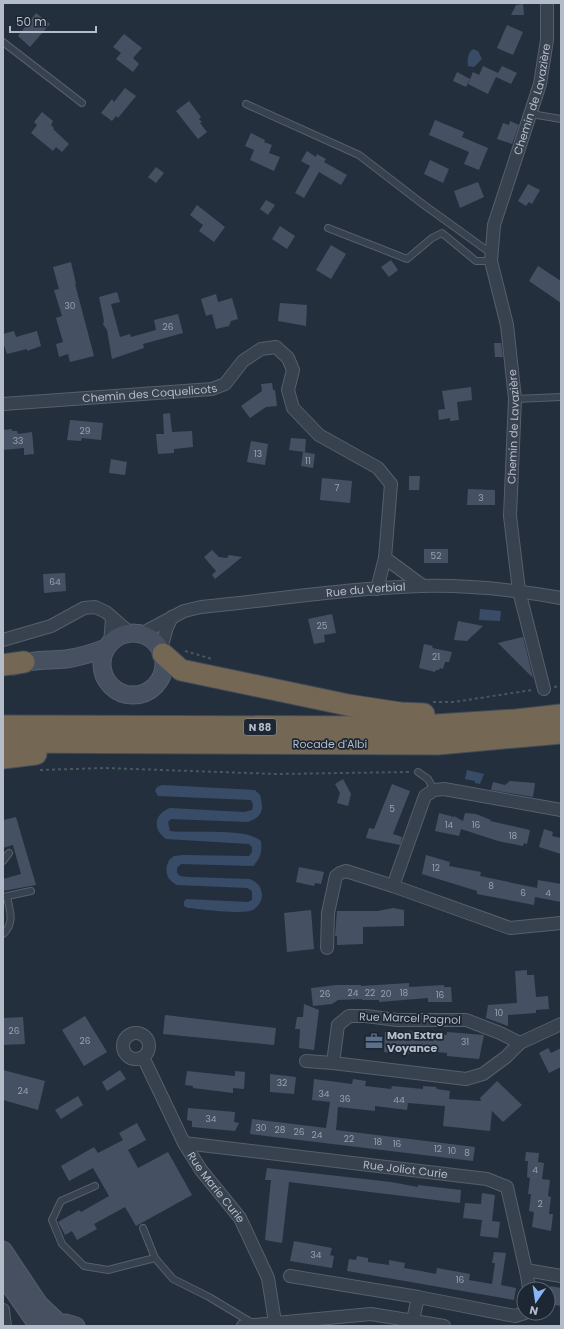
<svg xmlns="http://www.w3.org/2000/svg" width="564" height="1329" font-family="Poppins,sans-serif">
	<rect width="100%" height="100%" fill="#242f3e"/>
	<g fill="#394c67">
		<path d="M473 49 478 51 482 59 474 67 468 66C467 59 468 53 473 49Z"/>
		<polygon points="480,609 501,611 500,621 479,620"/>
		<polygon points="467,770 484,774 480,784 475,783 475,781 465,779"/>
		<path d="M162 785 255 790 260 795C264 810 263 816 248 822L171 819 168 822 170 831C192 834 245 827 261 841 262 852 261 858 253 866L181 864 177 868V873L180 876 188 877 250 879C258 883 261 886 262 895 262 901 258 907 253 910 241 915 202 909 188 908L184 906V901L187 899 248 902 252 900V891L247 888 177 885C166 879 164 871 169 860L174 856 183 855 249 856 252 852V847L249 844 166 839C152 829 154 814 170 808L244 812 252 810 253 805 251 800 158 796 155 791 157 787Z"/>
	</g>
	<g fill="#455162">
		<polygon points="523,4 524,15 511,15 516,5"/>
		<polygon points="36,13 50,24 30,47 18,36"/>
		<polygon points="507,25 523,32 513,55 497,48"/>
		<polygon points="124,34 142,48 133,58 139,64 133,72 116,59 121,53 113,47"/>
		<polygon points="483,66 498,73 502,66 517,73 511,84 496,77 488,94 468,84 473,72 479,75"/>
		<polygon points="457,72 470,79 466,87 453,81"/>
		<polygon points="125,88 136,96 118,118 116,116 112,121 101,113 112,99 114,102"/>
		<polygon points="189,101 201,117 199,119 202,122 200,123 207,132 198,139 176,111"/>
		<polygon points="42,112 53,121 51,125 54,128 53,129 69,144 62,152 56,147 53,151 31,133 37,125 34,122"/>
		<polygon points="435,120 464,132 462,137 488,148 479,170 464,164 469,152 429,135"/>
		<polygon points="510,121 519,125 512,144 497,139 503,123 509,125"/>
		<polygon points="251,133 265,140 264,142 272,145 269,153 280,157 274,171 250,160 254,150 245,146"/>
		<polygon points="307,151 316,157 317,154 326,159 324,162 347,175 341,185 319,172 304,198 295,193 310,166 301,161"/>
		<polygon points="430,160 449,169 443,183 424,174"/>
		<polygon points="156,167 164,173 156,183 148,177"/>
		<polygon points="478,182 484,197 460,208 454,191"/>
		<polygon points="528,184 540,190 532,204 529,202 526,206 518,201"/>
		<polygon points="266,200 275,205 268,215 260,209"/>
		<polygon points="197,205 225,227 214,242 199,231 203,225 190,215"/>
		<polygon points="280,226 295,236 287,249 272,239"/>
		<polygon points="331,245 346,254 331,279 316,270"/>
		<polygon points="391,260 398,270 389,277 381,267"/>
		<polygon points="71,262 76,284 75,284 94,356 70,362 68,354 59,357 56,344 63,342 56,318 62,316 54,290 59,289 53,267"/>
		<polygon points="538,266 561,281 561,303 529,281"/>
		<polygon points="117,292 120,302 111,304 120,337 130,334 131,337 156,330 154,320 178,314 183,333 143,344 144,348 112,359 107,330 103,324 104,321 99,297"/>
		<polygon points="216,294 218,302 232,298 238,319 231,321 229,326 216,329 212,314 206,316 201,299"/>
		<polygon points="280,303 307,305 306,326 278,321"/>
		<polygon points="14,331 16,337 37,331 41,346 27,351 27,349 7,354 3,342 3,334"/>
		<polygon points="494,343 501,343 503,357 495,357"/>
		<polygon points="272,383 273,390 275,390 277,406 266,407 250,418 241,406 262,391 261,384"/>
		<polygon points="471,387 472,400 457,402 459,420 450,421 450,418 439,420 438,410 445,409 442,391"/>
		<polygon points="170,413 172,432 192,431 193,447 174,449 174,453 158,454 156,434 164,434 163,414"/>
		<polygon points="70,420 103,423 101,440 82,438 81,441 67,440"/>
		<polygon points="12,429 12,431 17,431 18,434 32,432 34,454 24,455 24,448 3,450 3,430"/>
		<polygon points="291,438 306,439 305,452 289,450"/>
		<polygon points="251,441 268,444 265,465 247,462"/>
		<polygon points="303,452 315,454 313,468 301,466"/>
		<polygon points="111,459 127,462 125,475 109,473"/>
		<polygon points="409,476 420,476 419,490 409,490"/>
		<polygon points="322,478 352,481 350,503 320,500"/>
		<polygon points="468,489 495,490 495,505 467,505"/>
		<rect x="424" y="549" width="24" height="14"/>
		<polygon points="212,550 219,557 227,558 229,555 242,557 215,579 212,575 216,571 204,557"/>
		<polygon points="65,573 66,591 44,593 43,574"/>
		<polygon points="332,614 336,633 324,635 325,642 314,644 308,619"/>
		<polygon points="458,621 483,626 467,641 454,640"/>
		<polygon points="523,637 533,678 498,643"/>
		<polygon points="424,644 433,646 432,648 452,652 449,662 445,662 443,669 440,668 439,670 436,670 435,672 419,668"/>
		<polygon points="343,779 351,794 348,806 337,803 340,793 335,784"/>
		<polygon points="510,781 535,783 533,797 491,790 493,782 505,785"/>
		<polygon points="392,784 410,791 393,834 402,837 400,845 366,838 369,828 374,829"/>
		<polygon points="439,813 454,817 454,816 463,821 465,813 476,814 491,820 490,821 530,830 527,844 524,843 523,846 498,841 461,829 459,836 435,831"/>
		<polygon points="16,817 36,885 3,891 3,879 21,874 13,845 3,848 3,820"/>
		<polygon points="544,829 553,832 552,836 561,838 561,854 539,847"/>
		<polygon points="426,855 450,862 449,866 481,872 480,876 537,888 538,880 561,884 561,902 535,897 534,905 477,894 477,891 422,874"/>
		<polygon points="299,867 324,872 321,884 315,883 314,886 296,882"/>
		<polygon points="393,908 404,910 404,926 363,927 363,944 337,945 337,936 335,936 337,911 378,911"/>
		<polygon points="311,910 314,949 287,952 284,913"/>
		<polygon points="527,970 527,975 534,975 536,997 548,996 549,1009 536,1010 536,1013 508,1015 508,1026 486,1018 488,1005 517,1003 515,971"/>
		<polygon points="409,983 409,987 444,985 444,987 451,987 452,1002 428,1002 428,998 379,1002 379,1000 362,1000 362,999 338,1000 332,1004 313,1006 311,988 337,985 361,985 361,986"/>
		<polygon points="304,1004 319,1010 314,1050 299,1048 300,1029 295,1029 297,1017 303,1017"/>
		<polygon points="165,1015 276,1028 274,1045 163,1034"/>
		<polygon points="85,1016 107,1052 84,1066 62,1030"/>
		<polygon points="23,1017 25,1044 3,1045 3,1018"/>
		<polygon points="406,1031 447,1035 447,1032 484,1035 479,1059 447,1056 447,1053 417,1050 417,1054 384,1052 385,1032 406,1033"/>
		<polygon points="548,1048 551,1053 561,1048 561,1067 549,1073 539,1053"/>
		<polygon points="3,1070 45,1081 38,1110 3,1100"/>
		<polygon points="120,1070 126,1079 107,1091 102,1082"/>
		<polygon points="187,1071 235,1076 235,1071 245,1072 244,1089 233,1088 233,1093 193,1088 193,1086 185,1085"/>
		<polygon points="270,1074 296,1077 294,1094 270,1092"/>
		<polygon points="314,1079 352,1084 353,1079 366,1081 365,1086 391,1089 392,1086 423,1089 423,1086 436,1087 437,1089 450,1091 449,1099 481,1101 480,1098 497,1081 522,1105 503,1122 492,1111 490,1131 443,1126 445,1106 408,1103 407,1110 375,1106 375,1111 338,1107 336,1130 475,1147 473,1161 250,1134 252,1119 326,1128 330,1102 312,1100"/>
		<polygon points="78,1096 83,1105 61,1119 55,1110"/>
		<polygon points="188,1108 235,1112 234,1122 239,1123 235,1131 192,1127 192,1121 187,1120"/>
		<polygon points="137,1123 146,1140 128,1150 138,1168 168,1152 192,1195 136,1226 125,1207 94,1224 97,1229 77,1240 72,1231 65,1235 58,1222 79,1210 81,1212 109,1196 93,1168 69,1181 61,1166 94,1147 98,1153 123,1140 119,1133"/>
		<polygon points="526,1152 539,1153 538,1162 544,1163 542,1179 550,1180 548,1196 551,1197 549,1214 553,1214 551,1231 532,1227 534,1212 529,1211 531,1194 528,1194 530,1178 527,1177 528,1161 525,1161"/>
		<polygon points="267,1168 391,1182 418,1187 418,1185 461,1190 460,1203 289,1182 282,1243 265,1240 271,1180 265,1180"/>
		<polygon points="482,1193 495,1195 492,1221 500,1222 498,1238 480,1236 482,1220 463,1218 465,1203 481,1204"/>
		<polygon points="294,1241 332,1248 330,1255 334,1256 332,1268 290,1261"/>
		<polygon points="494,1252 506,1253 501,1285 516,1288 514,1300 347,1271 349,1259 356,1260 357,1256 368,1258 368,1262 389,1265 389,1260 405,1263 404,1268 421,1271 436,1274 437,1268 470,1274 469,1280 492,1284 495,1263 492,1263"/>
		<polygon points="550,1286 561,1288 561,1306 548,1304"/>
	</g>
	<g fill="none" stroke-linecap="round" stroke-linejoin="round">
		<g stroke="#565f6c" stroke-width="8">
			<g id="lane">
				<polyline points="3,42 82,103"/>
				<polyline points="246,104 359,155 424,205 492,254"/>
				<polyline points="531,114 561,119"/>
				<polyline points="328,228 407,259 432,238 442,233 476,261 491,261"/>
				<polyline points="515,399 561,397"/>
				<polyline points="418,772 428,779 434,790"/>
				<polyline points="3,861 9,853"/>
				<polyline points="3,897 31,891"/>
				<path d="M3 934C15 923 10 911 7 897"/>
				<polyline points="95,1186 61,1201 52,1220 62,1244 84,1266 108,1270 155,1258"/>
				<polyline points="143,1228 155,1258 173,1279 209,1297 254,1324"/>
			</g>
		</g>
		<g stroke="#565f6c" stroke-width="14">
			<g id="street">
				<path id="s1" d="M3 404 212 389 225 384 243 361 261 349 276 347 288 358 293 370 288 390 293 408 319 435 378 468 391 484 385 558 377 589"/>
				<polyline points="385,558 423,586"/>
				<path id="s2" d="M141 634 184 611 201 607C274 600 348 588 422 586 468 585 516 590 561 598"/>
				<polyline points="3,640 51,626 84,608 95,607 106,612 130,633"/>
				<polyline points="110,643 112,619"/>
				<polyline points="161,649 167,627 172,617"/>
				<path id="s3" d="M544 689 519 591 510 516 515 399 507 325 491 261 494 225 540 84 547 40V3"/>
				<polyline points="561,810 444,789 434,790 425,796 393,886 510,928 561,923"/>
				<polyline points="327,948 328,913 336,876 340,873 346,871 393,886"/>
				<circle cx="136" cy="1046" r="13"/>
				<polyline points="520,1043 500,1033 466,1020 397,1020 366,1016 349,1016 338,1025 333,1063 466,1079 483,1074 506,1057 520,1043 561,1024"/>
				<path id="s4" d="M143 1057 184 1143 201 1170 240 1218 268 1278 275 1322"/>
				<polyline points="306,1061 333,1063"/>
				<path id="s5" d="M184 1143 487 1179 507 1187 527 1275 529 1289"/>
				<polyline points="526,1270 561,1276"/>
				<polyline points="290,1276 418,1297 515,1316 525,1313"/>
				<polyline points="3,1310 5,1326"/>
				<polyline points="413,1320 418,1297"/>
				<polyline points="243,1326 371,1314 444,1326"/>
			</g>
		</g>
		<g stroke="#565f6c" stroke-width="19">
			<g id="secondary">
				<circle cx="133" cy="664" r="31"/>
				<path d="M13 666C33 659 46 661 66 659 80 657 93 653 106 648"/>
				<polyline points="3,1250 39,1304 59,1323"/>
				<polyline points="3,1276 38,1326"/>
				<polyline points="53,1326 66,1323 76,1326"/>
			</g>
		</g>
		<g stroke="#434c59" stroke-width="23">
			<g id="highway">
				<polyline points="163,654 181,670 348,705 400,713 424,714"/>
				<polyline points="3,665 24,662"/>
				<polyline points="3,726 405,727 516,720 561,715"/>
				<polyline points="3,742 438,744 561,733"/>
				<polyline points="3,758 36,754"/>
			</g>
		</g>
		<g stroke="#44595c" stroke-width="2" stroke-dasharray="3 3" stroke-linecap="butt">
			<polyline points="185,651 212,659"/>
			<polyline points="554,687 561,686"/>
			<polyline points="433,702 454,702 532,690"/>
			<polyline points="40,770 105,768 277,774 409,772"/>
		</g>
		<use href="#lane" stroke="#38414e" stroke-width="6"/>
		<use href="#street" stroke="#38414e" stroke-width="12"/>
		<use href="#secondary" stroke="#465061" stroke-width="17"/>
		<use href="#highway" stroke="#746855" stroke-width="21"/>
	</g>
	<defs>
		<g id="office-bare" transform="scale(1.38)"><path d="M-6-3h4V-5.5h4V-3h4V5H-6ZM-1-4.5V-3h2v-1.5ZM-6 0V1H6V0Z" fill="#5c6f8a" stroke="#1d2633" stroke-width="2.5" paint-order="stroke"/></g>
	</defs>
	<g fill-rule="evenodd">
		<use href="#office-bare" x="374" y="1041"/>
	</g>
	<g text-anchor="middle" stroke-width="3.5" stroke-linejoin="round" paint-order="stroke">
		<g font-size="9" fill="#98a1af">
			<text x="70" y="309">30</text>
			<text x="168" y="330">26</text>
			<text x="85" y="434">29</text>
			<text x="18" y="444">33</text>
			<text x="258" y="457">13</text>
			<text x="308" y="464">11</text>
			<text x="337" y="491">7</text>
			<text x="481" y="501">3</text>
			<text x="436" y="559">52</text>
			<text x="55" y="585">64</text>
			<text x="322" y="629">25</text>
			<text x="436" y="660">21</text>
			<text x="392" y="812">5</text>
			<text x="449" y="828">14</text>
			<text x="476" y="828">16</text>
			<text x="513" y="839">18</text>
			<text x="436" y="871">12</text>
			<text x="491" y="889">8</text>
			<text x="523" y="896">6</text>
			<text x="548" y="896">4</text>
			<text x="353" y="996">24</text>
			<text x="370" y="996">22</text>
			<text x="404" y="996">18</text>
			<text x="325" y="997">26</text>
			<text x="386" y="997">20</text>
			<text x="440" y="998">16</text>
			<text x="499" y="1016">10</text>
			<text x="14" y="1034">26</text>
			<text x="85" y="1044">26</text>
			<text x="465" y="1045">31</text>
			<text x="282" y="1086">32</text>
			<text x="23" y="1094">24</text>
			<text x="324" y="1097">34</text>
			<text x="345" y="1102">36</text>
			<text x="399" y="1103">44</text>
			<text x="211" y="1122">34</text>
			<text x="261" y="1131">30</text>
			<text x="280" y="1133">28</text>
			<text x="299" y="1135">26</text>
			<text x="317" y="1138">24</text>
			<text x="349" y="1142">22</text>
			<text x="378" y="1145">18</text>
			<text x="397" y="1147">16</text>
			<text x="438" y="1152">12</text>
			<text x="452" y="1154">10</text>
			<text x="467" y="1156">8</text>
			<text x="535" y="1173">4</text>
			<text x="540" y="1207">2</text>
			<text x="316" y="1258">34</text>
			<text x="460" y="1283">16</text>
		</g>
		<rect fill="#1d2633" stroke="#878f9c" stroke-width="1" x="244" y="719" width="32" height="16" rx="3"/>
		<g font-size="10" font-weight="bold" fill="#b4bcc9">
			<text x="260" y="731">N 88</text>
		</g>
		<g font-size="11" fill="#b4bcc9" stroke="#1d2633">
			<text dy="4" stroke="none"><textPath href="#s3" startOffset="602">Chemin de Lavazière</textPath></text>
			<text dy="4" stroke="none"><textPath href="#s1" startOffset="147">Chemin des Coquelicots</textPath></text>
			<text dy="4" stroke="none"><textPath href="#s3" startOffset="266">Chemin de Lavazière</textPath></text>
			<text dy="4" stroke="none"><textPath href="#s2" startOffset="232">Rue du Verbial</textPath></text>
			<text x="330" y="748">Rocade d'Albi</text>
			<text transform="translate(410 1018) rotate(2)" y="4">Rue Marcel Pagnol</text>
			<text dy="4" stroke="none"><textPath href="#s5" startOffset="223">Rue Joliot Curie</textPath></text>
			<text dy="4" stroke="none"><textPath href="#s4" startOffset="150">Rue Marie Curie</textPath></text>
		</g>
		<g font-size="11" font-weight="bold" fill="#b4bcc9" stroke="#1d2633" text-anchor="start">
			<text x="387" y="1039">Mon Extra<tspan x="387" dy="13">Voyance</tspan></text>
		</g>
	</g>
	<rect width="564" height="1329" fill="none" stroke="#b4bcc9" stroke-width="8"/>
	<g transform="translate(536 1301) rotate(193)"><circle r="19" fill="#1d2633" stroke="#59626f"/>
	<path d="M0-3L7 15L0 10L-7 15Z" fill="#8ab4f8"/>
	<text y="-6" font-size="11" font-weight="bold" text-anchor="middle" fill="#b4bcc9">N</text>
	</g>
	<path d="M10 26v6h86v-6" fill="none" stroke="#b4bcc9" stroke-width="2"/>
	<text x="16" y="26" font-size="12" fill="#b4bcc9" stroke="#1d2633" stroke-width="3" paint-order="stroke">50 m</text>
</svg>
